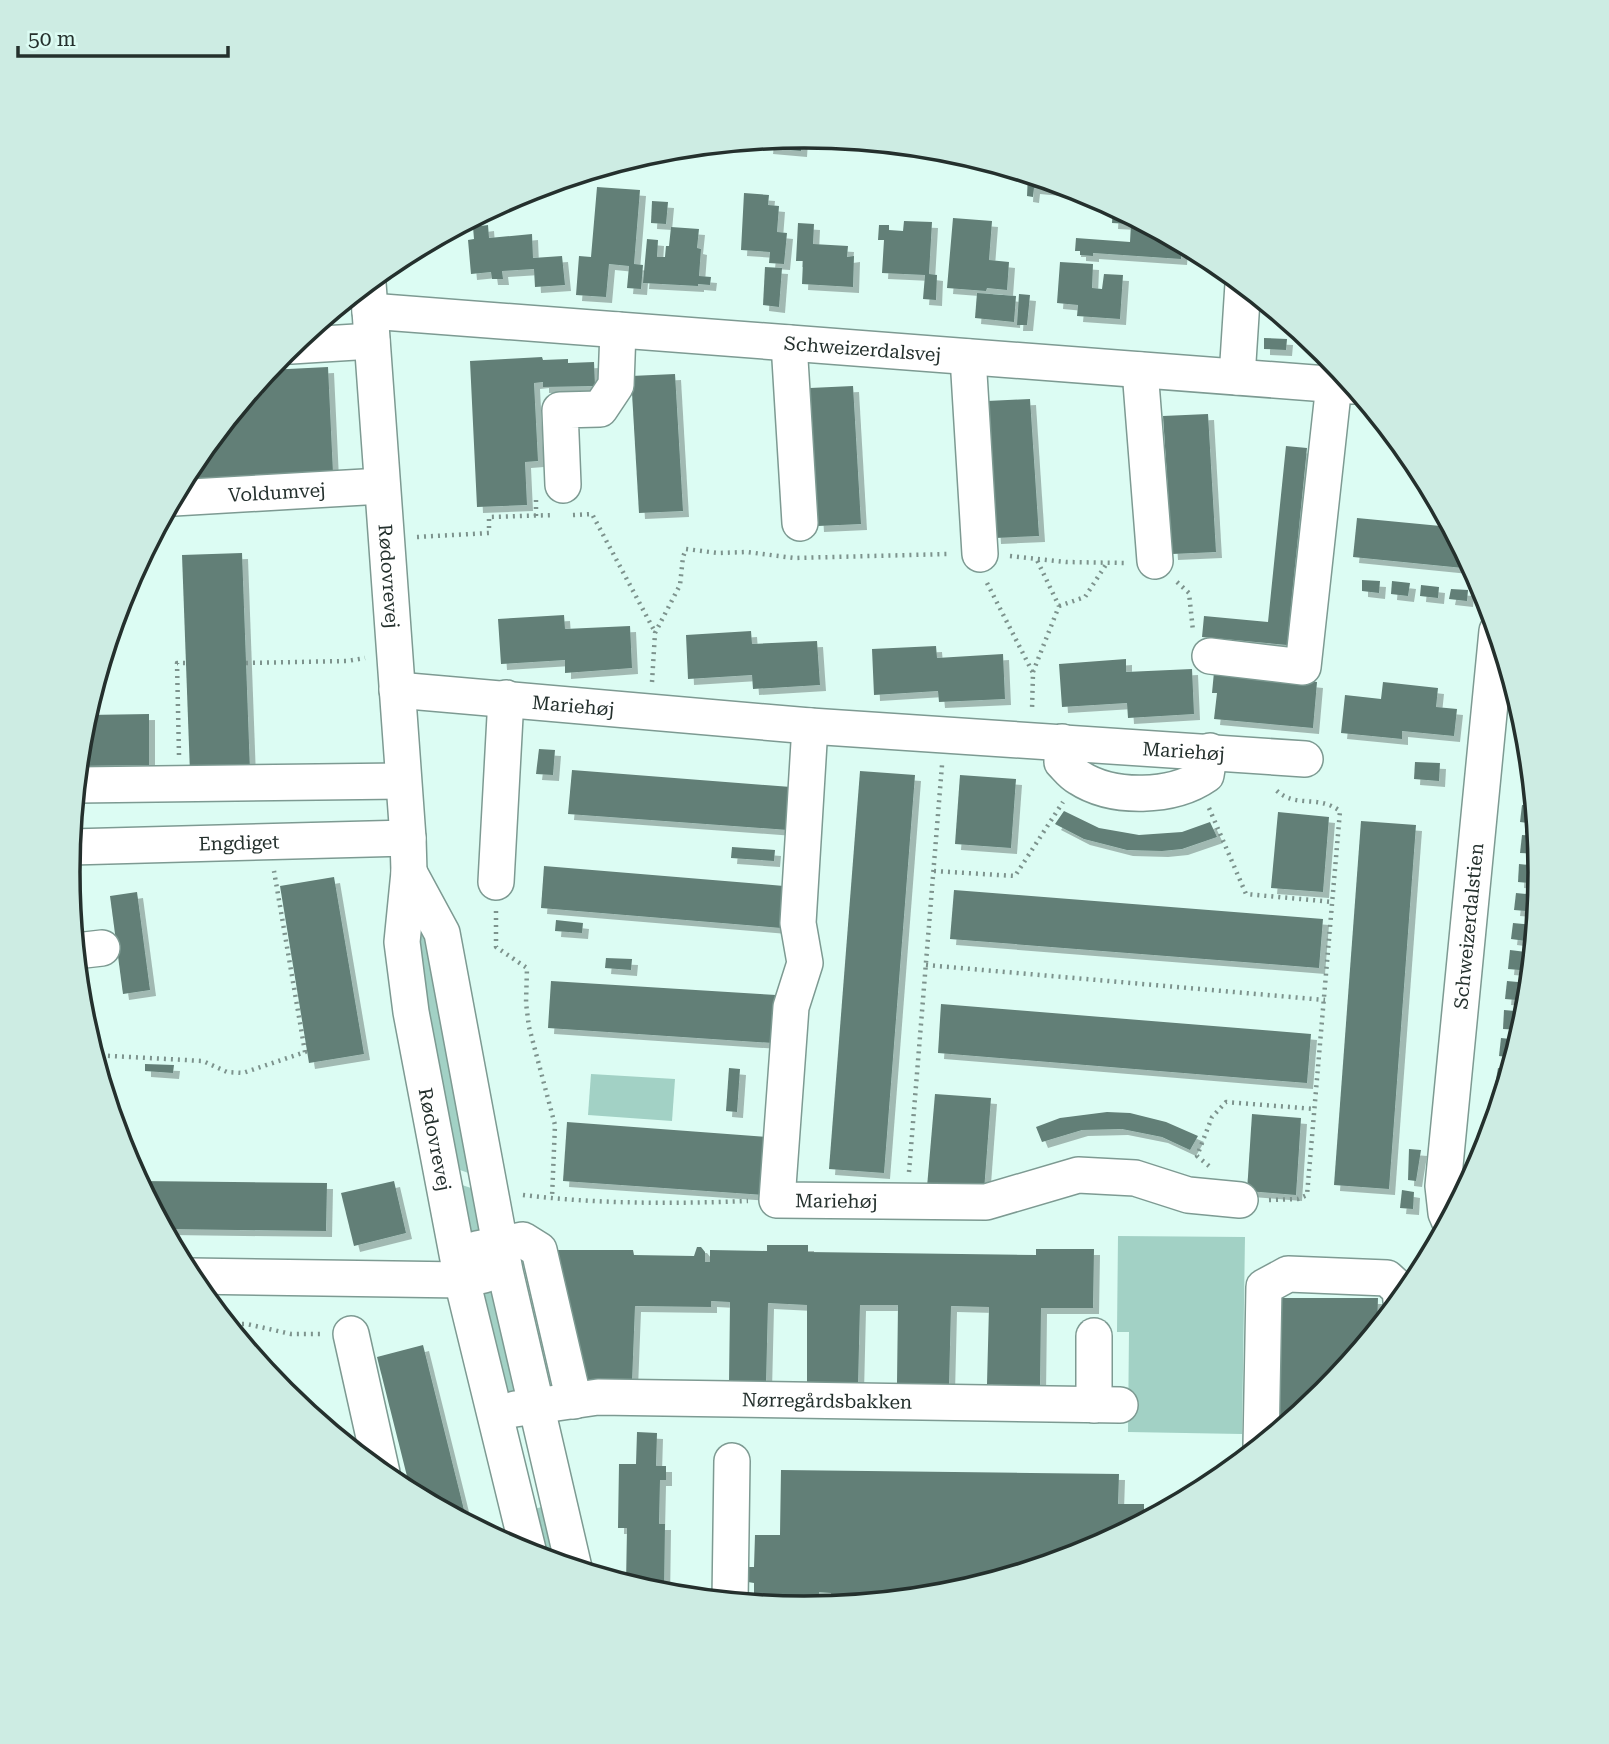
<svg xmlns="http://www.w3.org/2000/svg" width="1609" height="1744" font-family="'Roboto Serif',serif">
	<defs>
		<filter id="shadow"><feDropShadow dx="6" dy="6" stdDeviation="0" flood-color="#0004"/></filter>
	</defs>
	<rect width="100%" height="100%" fill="#dcfcf3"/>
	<g fill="#a2d1c5">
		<polygon points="420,906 474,1175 446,1165 413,907"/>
		<polygon points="591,1074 675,1079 672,1121 588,1115"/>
		<polygon points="450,1181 477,1190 481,1232 462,1237"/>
		<polygon points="1118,1236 1245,1237 1242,1434 1128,1432 1129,1332 1117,1332"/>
		<polygon points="494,1291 511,1355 515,1393 501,1396 482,1293"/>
		<polygon points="549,1505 562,1564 536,1556 527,1511"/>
	</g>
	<g fill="#627f77" filter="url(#shadow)">
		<polygon points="802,136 801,151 767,148 768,139"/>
		<polygon points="1028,174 1056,183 1055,190 1034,188 1033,197 1027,196"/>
		<polygon points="597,187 640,190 634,264 643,265 641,289 627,288 629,266 609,264 606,297 576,295 579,256 591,257"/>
		<polygon points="744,193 769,195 768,205 779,206 777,232 787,233 784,264 769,263 770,252 741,250"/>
		<polygon points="652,201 668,202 666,224 651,223"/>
		<polygon points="1113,206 1191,248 1182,247 1181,259 1093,253 1093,256 1080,255 1080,251 1075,251 1076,238 1130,242 1131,224 1112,223"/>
		<polygon points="953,218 992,221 989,260 1009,262 1007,290 987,288 986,291 947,288"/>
		<polygon points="904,221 932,222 929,274 937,275 936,300 923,299 925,275 882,273 884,240 878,240 879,225 889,225 889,230 903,231"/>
		<polygon points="798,223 814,224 813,244 848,246 847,257 854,256 853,287 802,284 803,261 796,261"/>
		<polygon points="488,225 489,238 532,234 533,258 562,256 565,285 535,287 534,269 502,271 503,279 492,279 491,272 471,274 468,240 474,239 473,227"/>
		<polygon points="671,227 699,229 697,248 701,249 699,276 711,277 710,285 698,284 698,286 643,283 647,239 658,240 657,257 665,257 666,246 669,246"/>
		<polygon points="1060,262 1093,264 1092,288 1102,289 1104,274 1123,275 1120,319 1077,316 1078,305 1057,303"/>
		<polygon points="765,267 782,268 779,307 763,305"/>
		<polygon points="977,293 1016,296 1014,322 975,318"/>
		<polygon points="1019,294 1030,295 1027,325 1017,325"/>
		<polygon points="1264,338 1287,339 1286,350 1264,349"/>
		<polygon points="542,357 543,360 568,359 568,363 594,362 595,386 543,387 543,382 534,383 538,461 525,462 527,505 477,507 470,361"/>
		<polygon points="328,367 333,473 183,481 193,463 248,395 263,394 263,377 268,370"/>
		<polygon points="675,374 683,511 639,513 631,376"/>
		<polygon points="853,386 861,524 818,526 810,388"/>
		<polygon points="1030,399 1039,536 995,538 987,401"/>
		<polygon points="1208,414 1216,552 1172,554 1163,416"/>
		<polygon points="1286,446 1307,448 1287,645 1202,637 1204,616 1268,622"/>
		<polygon points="1357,518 1451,527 1473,569 1353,557"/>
		<polygon points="242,553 250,771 190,773 182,555"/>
		<polygon points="1362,580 1380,581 1379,593 1362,591"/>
		<polygon points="1392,581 1410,583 1408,596 1391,594"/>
		<polygon points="1421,585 1439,587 1438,598 1420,596"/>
		<polygon points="1451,589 1468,590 1467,601 1449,599"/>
		<polygon points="564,615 565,629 630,626 632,668 565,673 565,660 501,664 498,619"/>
		<polygon points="751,631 752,644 817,641 820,685 753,689 752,675 688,679 686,635"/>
		<polygon points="936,646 937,658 1003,654 1005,699 939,702 938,691 874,695 872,649"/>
		<polygon points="1126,659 1126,672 1192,669 1194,714 1128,718 1127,703 1062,707 1059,664"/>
		<polygon points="1214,672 1317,682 1313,728 1214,719 1217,693 1212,693"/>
		<polygon points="1383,682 1438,688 1436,707 1457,709 1454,736 1402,731 1402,739 1341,733 1345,695 1381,699"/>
		<polygon points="149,714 149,765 79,766 82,728 87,715"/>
		<polygon points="539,749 555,750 553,775 536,774"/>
		<polygon points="1415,762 1440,763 1439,781 1414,779"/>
		<polygon points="572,770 791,787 788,830 568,814"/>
		<polygon points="860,771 915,775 884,1173 829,1169"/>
		<polygon points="960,775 1016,779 1011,848 955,844"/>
		<polygon points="1527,776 1531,776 1533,795 1526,794"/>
		<polygon points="1522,805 1534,806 1536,824 1520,822"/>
		<polygon points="1064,811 1099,828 1139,835 1182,832 1210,822 1217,837 1182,849 1162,851 1127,850 1084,839 1055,824"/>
		<polygon points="1278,812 1329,817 1323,892 1271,888"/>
		<polygon points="1361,821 1416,825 1389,1189 1334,1185"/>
		<polygon points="1522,835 1537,836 1539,854 1520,853"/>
		<polygon points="732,847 775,850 774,861 731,858"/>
		<polygon points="1519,864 1540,866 1540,884 1518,882"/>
		<polygon points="544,866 784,886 781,928 541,908"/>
		<polygon points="334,877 364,1054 309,1063 280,886"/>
		<polygon points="954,890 1323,919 1319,968 950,939"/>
		<polygon points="137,892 150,990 123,994 110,896"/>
		<polygon points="1516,893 1538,895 1537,912 1514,910"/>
		<polygon points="556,920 583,923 582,933 555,931"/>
		<polygon points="1513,923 1536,925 1534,942 1511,939"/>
		<polygon points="1510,950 1533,953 1531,971 1508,969"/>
		<polygon points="606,958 632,959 631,970 605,968"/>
		<polygon points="551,981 776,995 773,1043 548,1028"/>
		<polygon points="1507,981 1530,983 1528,1001 1505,999"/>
		<polygon points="941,1004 1311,1034 1307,1083 938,1053"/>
		<polygon points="1504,1010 1527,1012 1522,1030 1503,1029"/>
		<polygon points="1501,1038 1519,1040 1514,1058 1499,1056"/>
		<polygon points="145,1064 174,1065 173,1073 145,1071"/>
		<polygon points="729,1068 740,1069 737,1112 726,1111"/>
		<polygon points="1498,1068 1510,1069 1505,1086 1495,1085"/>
		<polygon points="935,1094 991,1098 984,1191 927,1187"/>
		<polygon points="1107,1112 1130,1113 1166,1122 1198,1136 1190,1150 1162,1137 1122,1129 1082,1130 1042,1142 1036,1127 1060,1118"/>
		<polygon points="1252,1114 1301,1118 1296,1195 1247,1191"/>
		<polygon points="567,1122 768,1137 764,1195 563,1181"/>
		<polygon points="1409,1149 1421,1150 1416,1181 1408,1180"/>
		<polygon points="139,1181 327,1183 326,1231 165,1229"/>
		<polygon points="394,1181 406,1233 354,1246 341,1193"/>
		<polygon points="1402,1190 1414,1192 1413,1209 1400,1208"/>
		<polygon points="767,1245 808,1245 808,1252 1036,1255 1036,1249 1094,1249 1093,1308 1041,1308 1040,1388 1008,1388 1008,1385 987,1384 989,1307 951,1306 949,1387 917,1386 918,1383 897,1383 898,1305 860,1305 858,1386 826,1386 826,1382 807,1382 807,1305 768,1303 766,1384 729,1384 730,1302 711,1301 711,1307 635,1306 632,1382 582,1381 553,1250 633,1250 634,1255 694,1256 697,1247 701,1247 705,1252 705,1262 710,1262 710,1250 767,1251"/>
		<polygon points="1280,1298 1378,1298 1377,1329 1325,1393 1280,1430"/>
		<polygon points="423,1345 467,1522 411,1492 377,1357"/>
		<polygon points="637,1432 657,1433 656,1466 666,1466 666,1480 660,1480 659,1524 665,1524 664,1594 626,1584 627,1528 618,1528 619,1464 636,1464"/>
		<polygon points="781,1470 1119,1474 1118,1504 1144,1504 1144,1522 1086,1552 948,1594 859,1603 831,1603 831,1593 819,1592 819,1601 754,1600 754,1583 748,1582 748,1567 754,1567 755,1535 780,1535"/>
	</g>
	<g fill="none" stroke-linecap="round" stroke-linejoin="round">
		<g stroke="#7d9a92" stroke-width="38">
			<g id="minor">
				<path id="s1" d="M368 283 408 838 409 872 402 942 411 1012 462 1280 529 1554"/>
				<path id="s2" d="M370 311 1353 386"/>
				<polyline points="789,343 800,523"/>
				<polyline points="291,346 372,341"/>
				<polyline points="968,357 980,554"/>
				<polyline points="1140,370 1155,561"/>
				<polyline points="1237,377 1243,284"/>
				<polyline points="563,485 560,410 600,409 616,385 618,330"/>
				<path id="s3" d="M174 498 382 486"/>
				<polyline points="1210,656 1303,667 1334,384"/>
				<path id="s4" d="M397 690 810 726 1305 759"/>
				<path id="s5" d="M810 726 798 923 805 963 791 1007 777 1200 986 1202 1078 1175 1135 1178 1188 1195 1240 1200"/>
				<path d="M1062 742V762C1067 767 1072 774 1078 777 1113 800 1173 798 1206 775L1210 751"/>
				<polyline points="77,785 402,781"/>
				<path id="s6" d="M71 847 408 838"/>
				<polyline points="409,872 442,933 505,1271 574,1568"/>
				<polyline points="496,882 506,698"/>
				<polyline points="76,951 102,948"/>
				<path id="s7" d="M1449 1220 1446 1213 1443 1186 1497 631"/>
				<polyline points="477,1249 523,1240 539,1250 574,1401"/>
				<polyline points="190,1276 462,1280 484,1275"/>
				<polyline points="351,1334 382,1473"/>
				<polyline points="1094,1405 1094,1336"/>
				<path id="s8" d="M515 1409 598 1397 1120 1405"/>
				<polyline points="1261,1446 1264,1287 1288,1274 1387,1278 1400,1290 1401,1301"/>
				<polyline points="730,1601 732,1461"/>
			</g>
		</g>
		<g stroke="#7d938d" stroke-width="4.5" stroke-dasharray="2 5" stroke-linecap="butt">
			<polyline points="573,515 592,514 655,632"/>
			<polyline points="536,516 536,499"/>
			<polyline points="417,537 489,533 489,517 554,515"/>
			<polyline points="1010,556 1066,562 1124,563"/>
			<polyline points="1177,582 1189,593 1193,631"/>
			<polyline points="987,583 1033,673 1032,710"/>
			<polyline points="1059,606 1085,597 1107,563"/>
			<polyline points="246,663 347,661 365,658"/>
			<polyline points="1033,672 1059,606 1036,558"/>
			<polyline points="652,682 655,633 680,585 683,557 686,549 718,553 747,552 794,558 949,554"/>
			<polyline points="179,755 177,663 186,663"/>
			<polyline points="1209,808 1246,894 1333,902"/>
			<polyline points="934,871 1015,876 1063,802"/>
			<polyline points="496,911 496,947 527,968 526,1003 529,1027 555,1125 552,1198"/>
			<polyline points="926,965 1325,1000"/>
			<polyline points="94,1055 203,1061 227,1072 243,1073 305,1052 274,871"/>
			<polyline points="1209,1166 1197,1156 1212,1117 1226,1102 1315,1109"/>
			<polyline points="909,1172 942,765"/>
			<path d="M523 1195C598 1204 673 1204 748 1201"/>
			<path d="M1269 1200 1298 1199 1307 1195 1340 811C1317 794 1296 809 1276 790"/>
			<polyline points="228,1324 247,1324 291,1334 320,1334"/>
		</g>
		<use href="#minor" stroke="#fff" stroke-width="35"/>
	</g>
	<g text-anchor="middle" stroke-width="7" stroke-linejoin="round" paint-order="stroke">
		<g font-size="19" fill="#24302d" stroke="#dcfcf3">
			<text dy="7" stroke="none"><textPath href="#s2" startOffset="494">Schweizerdalsvej</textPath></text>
			<text dy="7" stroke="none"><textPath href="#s3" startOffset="103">Voldumvej</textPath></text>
			<text dy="7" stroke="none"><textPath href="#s1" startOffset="294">Rødovrevej</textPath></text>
			<text dy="7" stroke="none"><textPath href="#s4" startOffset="177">Mariehøj</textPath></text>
			<text dy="7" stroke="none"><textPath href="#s4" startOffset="789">Mariehøj</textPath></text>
			<text dy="7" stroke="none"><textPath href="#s6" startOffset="168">Engdiget</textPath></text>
			<text dy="7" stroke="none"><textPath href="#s7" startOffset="296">Schweizerdalstien</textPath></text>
			<text dy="7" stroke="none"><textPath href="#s1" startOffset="861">Rødovrevej</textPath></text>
			<text dy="7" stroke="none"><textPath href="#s5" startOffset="537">Mariehøj</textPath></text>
			<text dy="7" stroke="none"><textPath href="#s8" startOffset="313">Nørregårdsbakken</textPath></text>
		</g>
	</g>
	<path d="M0 0H1609V1744H0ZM80 872a724 724 0 1 1 1448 0a724 724 0 1 1-1448 0Z" fill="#cdece3" fill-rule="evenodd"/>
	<path fill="none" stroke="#24302d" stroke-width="3.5" d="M80 872a724 724 0 1 1 1448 0a724 724 0 1 1-1448 0Z"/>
	<path d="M18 46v10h210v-10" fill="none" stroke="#24302d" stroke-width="3.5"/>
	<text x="28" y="46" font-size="21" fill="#24302d" stroke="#dcfcf3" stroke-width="5" paint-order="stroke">50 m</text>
</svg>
